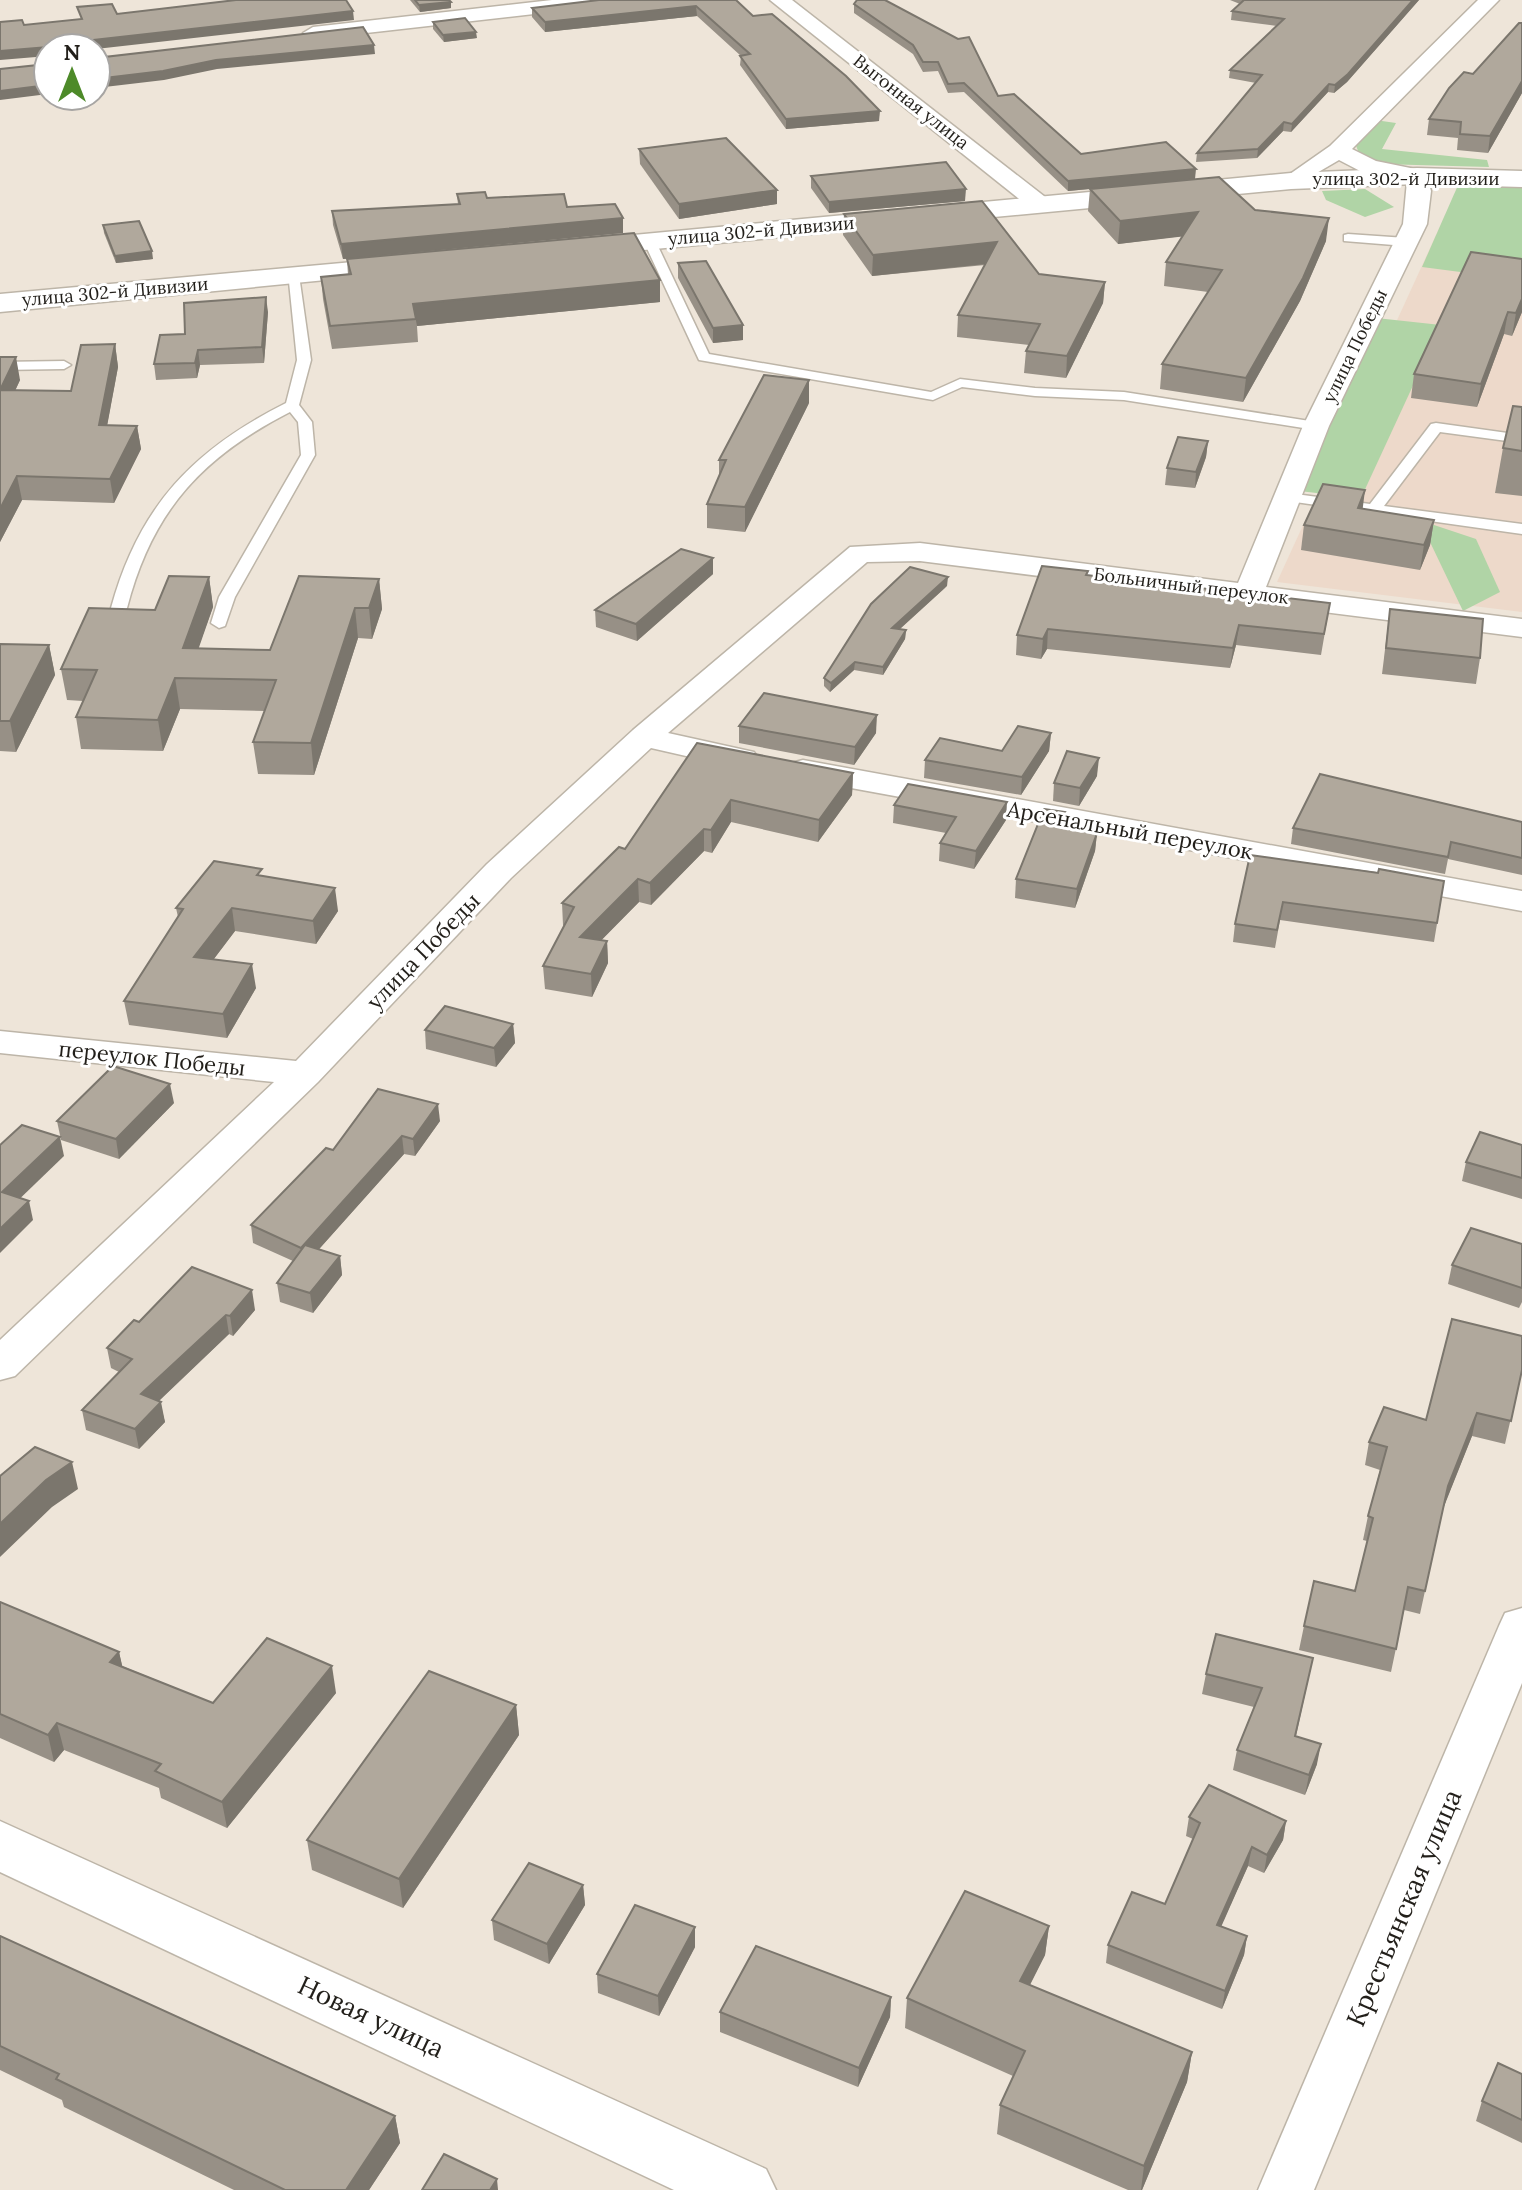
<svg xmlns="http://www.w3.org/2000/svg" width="1522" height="2190" font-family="Lora,serif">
	<rect width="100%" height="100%" fill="#eee5d9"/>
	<polygon fill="#edd9ca" points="1459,185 1522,191 1522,612 1277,582"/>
	<g fill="#b0d4a6">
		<polygon points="1375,120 1396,123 1382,149 1487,160 1489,167 1380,164 1360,156 1355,143"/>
		<polygon points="1459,183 1522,188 1522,280 1422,267"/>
		<polygon points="1365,189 1394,207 1365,217 1326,200 1322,191"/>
		<polygon points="1367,317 1441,325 1361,498 1299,491"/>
		<polygon points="1428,523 1476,539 1500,592 1463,611 1430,542"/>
	</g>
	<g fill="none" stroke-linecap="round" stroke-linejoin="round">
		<g stroke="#bdb5a8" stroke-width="3">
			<g id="service">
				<polygon points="1348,234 1406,238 1412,242 1406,246 1344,241 1344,235"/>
				<polygon points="650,238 656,242 709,354 931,392 960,379 1035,388 1124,392 1316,422 1323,426 1316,430 1124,400 1035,396 962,387 933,400 699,360 644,242"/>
				<path d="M288 272 299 275 311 360 299 405 312 422 315 455 235 597 225 626 219 628 211 623 219 597 301 455 298 422 290 412C202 457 152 511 127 608L125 611H113L111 608C139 506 193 450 286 403L297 360Z"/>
				<polygon points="0,362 64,361 71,365 64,369 0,370"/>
				<polygon points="1436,423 1522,435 1522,443 1440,432 1384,506 1522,524 1522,534 1288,501 1281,497 1288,493 1370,504 1431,424"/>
			</g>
		</g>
		<g stroke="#bdb5a8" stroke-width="3">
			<g id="minor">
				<polygon points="552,0 614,0 604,6 313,39 303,33 313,27"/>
				<polygon points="770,0 792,0 1049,200 1053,205 1049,210 1033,210"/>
				<polygon points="1478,0 1499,0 1352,149 1376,161 1425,171 1431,191 1427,224 1329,426 1266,587 1522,619 1522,637 920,561 867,562 668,733 754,752 759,759 754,766 743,769 651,748 511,878 318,1082 15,1376 0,1380 0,1340 274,1082 0,1053 0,1031 296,1061 487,864 633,730 850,547 920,543 1238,583 1303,426 1403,224 1407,181 1362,172 1339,160 1291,188 1280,181 1330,146"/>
				<polygon points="803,760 1522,891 1522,911 791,777 787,770 791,763"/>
				<polygon points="1522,1608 1522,1683 1314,2190 1258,2190 1499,1626 1505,1613"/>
			</g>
		</g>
		<g stroke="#bdb5a8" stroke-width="3">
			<g id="primary">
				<polygon points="1417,168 1522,171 1522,187 1417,184 1291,189 580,256 570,254 566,248 570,242 580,240 1291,173"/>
				<polygon points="408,257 418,259 422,265 418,271 0,312 0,294"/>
				<polygon points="0,1821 766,2169 776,2190 674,2190 0,1872"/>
			</g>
		</g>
		<use href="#service" fill="#fff" fill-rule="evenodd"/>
		<use href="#minor" fill="#fff" fill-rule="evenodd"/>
		<use href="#primary" fill="#fff" fill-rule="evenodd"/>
	</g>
	<g fill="#979086">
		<polygon points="410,0 449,0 451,2 451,8 420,12"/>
		<polygon points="736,0 753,16 879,121 786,129 740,65 741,56 697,16 545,32 532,17 532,8"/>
		<polygon points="1230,0 1419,0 1347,82 1334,93 1328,92 1291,132 1283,131 1257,158 1196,162 1197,153 1256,83 1229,78 1230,70 1277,26 1231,20 1232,11 1240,4"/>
		<polygon points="854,4 998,96 1081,154 1195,179 1068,191 964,92 948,93 938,71 923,72 913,54 854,13"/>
		<polygon points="433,22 477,38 444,42 433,29"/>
		<polygon points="1522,23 1522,93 1488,153 1457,150 1458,138 1427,135 1429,119"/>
		<polygon points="639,149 777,204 679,219 640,164"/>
		<polygon points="811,176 965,201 829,213 811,188"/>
		<polygon points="1090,189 1255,210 1326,241 1300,301 1243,402 1160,389 1162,364 1208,292 1164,286 1166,262 1182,236 1118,244 1088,211"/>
		<polygon points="457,194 567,207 623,218 623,233 343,259 333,225 332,211 458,205"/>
		<polygon points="844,214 1039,274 1105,282 1103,303 1066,378 1024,373 1026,351 1029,345 957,337 958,315 985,265 872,276 843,235"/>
		<polygon points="103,225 153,259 116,263 104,233"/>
		<polygon points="1471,252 1522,312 1512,336 1504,334 1477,407 1411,398 1414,374"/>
		<polygon points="347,259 660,302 417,326 418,342 332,349 323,299 321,277 348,275"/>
		<polygon points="678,263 743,325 743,340 713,343 678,278"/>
		<polygon points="268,312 264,363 200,365 197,378 156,380 154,364 185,334"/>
		<polygon points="115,344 118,367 107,425 137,426 141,449 114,503 22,500 0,542 0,357 20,380 15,391 71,391"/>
		<polygon points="809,403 745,532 707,528 707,504 719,476 719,460"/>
		<polygon points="1522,407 1522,496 1495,493 1503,448"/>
		<polygon points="1208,441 1206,457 1195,488 1165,485 1167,468"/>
		<polygon points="1362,509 1434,520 1430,545 1420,570 1301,550 1304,525"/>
		<polygon points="713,558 713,574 637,641 596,627 595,610"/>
		<polygon points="1087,575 1330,603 1321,655 1236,645 1230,668 1047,649 1041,659 1016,655 1017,635"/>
		<polygon points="209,577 213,607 198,648 270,650 379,579 382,609 372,639 358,638 314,775 258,774 253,742 265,711 180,709 163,751 81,749 76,717 83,701 67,700 61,669"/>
		<polygon points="947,586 900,629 906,630 905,639 883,675 854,670 830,692 824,686 824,678"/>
		<polygon points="1390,609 1480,658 1476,684 1382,674"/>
		<polygon points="0,644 49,645 55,675 16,752 0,751"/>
		<polygon points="739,726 876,733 854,765 739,743"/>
		<polygon points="1051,733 1049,751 1021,795 924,778 925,760 1002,751"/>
		<polygon points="697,743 853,773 852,795 818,842 731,822 712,853 704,851 651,905 639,902 601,940 607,941 608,963 592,997 545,989 543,966 564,926 563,925 562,903 625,849"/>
		<polygon points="1097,776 1079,806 1053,801 1054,783"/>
		<polygon points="894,805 1006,820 974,869 939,861 940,843 946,833 893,823"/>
		<polygon points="1522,822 1522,875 1448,859 1445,874 1291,844 1293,828"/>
		<polygon points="1097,833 1095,851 1075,908 1015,898 1016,879"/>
		<polygon points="1250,855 1444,881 1434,942 1280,920 1275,948 1233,942 1235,924"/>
		<polygon points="263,876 338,911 316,944 235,931 213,960 256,988 227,1038 129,1025 124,1001 178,917 176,908"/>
		<polygon points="513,1024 515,1043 496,1067 426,1049 425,1030"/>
		<polygon points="174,1103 119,1159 61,1140 57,1121"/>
		<polygon points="440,1121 415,1156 404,1154 319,1249 340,1256 342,1275 313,1313 280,1302 277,1283 293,1261 253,1243 251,1225 333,1150"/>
		<polygon points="1522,1145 1522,1199 1462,1181 1466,1162"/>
		<polygon points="1522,1244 1522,1302 1519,1308 1448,1284 1452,1265"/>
		<polygon points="255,1310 233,1336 229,1334 159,1401 165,1422 139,1449 86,1430 82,1410 119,1372 111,1368 107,1348 139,1322"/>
		<polygon points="1522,1370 1505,1444 1472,1436 1443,1508 1420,1614 1404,1610 1391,1672 1299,1650 1304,1626 1355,1591 1367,1541 1363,1540 1368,1516 1380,1470 1365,1465 1369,1442 1426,1420"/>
		<polygon points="0,1602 119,1652 122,1666 213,1703 336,1693 227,1828 161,1798 159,1788 64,1750 54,1762 0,1738"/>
		<polygon points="1313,1658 1296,1736 1317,1764 1305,1795 1233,1770 1237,1750 1254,1707 1202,1694 1206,1674"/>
		<polygon points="516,1705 519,1735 403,1908 312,1870 307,1840"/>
		<polygon points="1189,1817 1286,1821 1283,1840 1264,1873 1248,1866 1221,1926 1247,1936 1244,1955 1222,2009 1106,1963 1108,1945 1165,1904 1193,1839 1186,1836"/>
		<polygon points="583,1885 585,1905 549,1964 494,1940 492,1920"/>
		<polygon points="1049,1926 1045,1955 1030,1985 1192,2052 1187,2082 1142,2190 1128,2190 997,2134 1000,2105 1013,2076 905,2028 907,1998"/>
		<polygon points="695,1927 695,1947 659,2016 598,1993 597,1974"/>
		<polygon points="0,1936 395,2116 400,2143 369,2190 234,2190 64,2107 62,2100 0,2070"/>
		<polygon points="891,1997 890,2017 858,2087 720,2032 720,2012"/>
		<polygon points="1522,2074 1522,2143 1476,2121 1482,2101"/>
	</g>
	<g fill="#7b766d">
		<polygon points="1413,0 1419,0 1347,82 1334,93 1335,85"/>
		<polygon points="451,2 451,8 420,12 419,5"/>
		<polygon points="696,6 697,16 545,32 545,22"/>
		<polygon points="353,11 354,20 96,49 93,48 94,40"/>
		<polygon points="476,32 477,38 444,42 443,35"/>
		<polygon points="374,45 375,54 217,69 164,80 96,88 96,79 216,60"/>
		<polygon points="49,47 48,56 0,60 0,51"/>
		<polygon points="1522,81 1522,93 1488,153 1490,136"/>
		<polygon points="1329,84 1328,92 1291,132 1292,124"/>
		<polygon points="48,85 48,94 0,100 0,91"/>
		<polygon points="880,111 879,121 786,129 786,119"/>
		<polygon points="1284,122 1283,131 1257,158 1258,149"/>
		<polygon points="1196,169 1195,179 1068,191 1068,181"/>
		<polygon points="966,189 965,201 829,213 829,202"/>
		<polygon points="777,190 777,204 679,219 679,204"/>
		<polygon points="1198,212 1195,235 1118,244 1120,221"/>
		<polygon points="623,218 623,233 343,259 341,244"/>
		<polygon points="1329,218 1326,241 1300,301 1243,402 1246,378"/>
		<polygon points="997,242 995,263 872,276 873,255"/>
		<polygon points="152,251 153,259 116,263 115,256"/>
		<polygon points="660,280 660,302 417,326 413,304"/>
		<polygon points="1105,282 1103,303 1066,378 1067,356"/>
		<polygon points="266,297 268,312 264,363 262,347"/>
		<polygon points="1522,299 1522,312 1512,336 1516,313"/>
		<polygon points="1508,312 1504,334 1477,407 1481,384"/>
		<polygon points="743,325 743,340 713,343 713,328"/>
		<polygon points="115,344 118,367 103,448 99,425"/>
		<polygon points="198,350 200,365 197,378 195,363"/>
		<polygon points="16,357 20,380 4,414 0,390"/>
		<polygon points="809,380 809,403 745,532 745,507"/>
		<polygon points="137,426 141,449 114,503 110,479"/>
		<polygon points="1208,441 1206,457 1195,488 1196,472"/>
		<polygon points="17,476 22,500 0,542 0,509"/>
		<polygon points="1365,490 1362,514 1358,508"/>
		<polygon points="1434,520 1430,545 1420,570 1424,545"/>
		<polygon points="713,558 713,574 637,641 636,624"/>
		<polygon points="209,577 213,607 188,679 183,648"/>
		<polygon points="948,577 947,586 892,636 892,628"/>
		<polygon points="379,579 382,609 372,639 369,608"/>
		<polygon points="355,608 358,638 314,775 311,743"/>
		<polygon points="1239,625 1236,645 1230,668 1233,648"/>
		<polygon points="1048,629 1047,649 1041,659 1043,639"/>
		<polygon points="906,630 905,639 883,675 883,667"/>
		<polygon points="49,645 55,675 16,752 10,721"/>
		<polygon points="855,662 854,670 830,692 831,683"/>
		<polygon points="175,678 180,709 163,751 158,720"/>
		<polygon points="877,715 876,733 854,765 855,747"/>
		<polygon points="1051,733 1049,751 1021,795 1022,777"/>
		<polygon points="1099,758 1097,776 1079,806 1080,788"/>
		<polygon points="853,773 852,795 818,842 819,820"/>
		<polygon points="731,800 731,822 712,853 711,830"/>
		<polygon points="1007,802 1006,820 974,869 976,851"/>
		<polygon points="1065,812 1064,831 1056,827"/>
		<polygon points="704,829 704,851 651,905 650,883"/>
		<polygon points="1097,833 1095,851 1075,908 1077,889"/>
		<polygon points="638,879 639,902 582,960 580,937"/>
		<polygon points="335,888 338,911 316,944 313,921"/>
		<polygon points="232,908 235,931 198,980 194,957"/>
		<polygon points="607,941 608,963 592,997 591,974"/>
		<polygon points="252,964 256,988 227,1038 223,1014"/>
		<polygon points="513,1024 515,1043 496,1067 494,1048"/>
		<polygon points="170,1084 174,1103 119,1159 116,1139"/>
		<polygon points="438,1104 440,1121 415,1156 413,1139"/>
		<polygon points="402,1136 404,1154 304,1266 301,1248"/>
		<polygon points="60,1137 64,1156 7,1211 2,1192"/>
		<polygon points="29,1201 33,1220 0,1253 0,1229"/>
		<polygon points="340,1256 342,1275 313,1313 310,1293"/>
		<polygon points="252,1290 255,1310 233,1336 230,1316"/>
		<polygon points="226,1315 229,1334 145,1414 141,1394"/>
		<polygon points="161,1402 165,1422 139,1449 135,1429"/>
		<polygon points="1477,1413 1472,1436 1443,1509 1448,1486"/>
		<polygon points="72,1462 78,1489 52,1507 0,1557 0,1524 46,1480"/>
		<polygon points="119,1652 125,1678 110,1662"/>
		<polygon points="332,1666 336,1693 227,1828 222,1802"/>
		<polygon points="516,1705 519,1735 403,1908 399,1879"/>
		<polygon points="57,1723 64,1750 54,1762 48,1735"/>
		<polygon points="1321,1744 1317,1764 1305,1795 1309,1775"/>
		<polygon points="1286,1821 1283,1840 1264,1873 1267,1855"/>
		<polygon points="1252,1847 1248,1866 1214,1943 1217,1925"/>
		<polygon points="583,1885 585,1905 549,1964 547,1944"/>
		<polygon points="1049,1926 1045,1955 1017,2010 1020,1981"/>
		<polygon points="695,1927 695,1947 659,2016 658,1996"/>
		<polygon points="1247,1936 1244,1955 1222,2009 1225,1991"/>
		<polygon points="891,1997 890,2017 858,2087 859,2068"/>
		<polygon points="1192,2052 1187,2082 1142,2190 1141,2190 1144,2166"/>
		<polygon points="395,2116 400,2143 369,2190 346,2190"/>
		<polygon points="497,2179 498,2190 490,2190"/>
	</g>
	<g fill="#b0a89c" stroke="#7b766d" stroke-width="2">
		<polygon points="236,0 346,0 353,11 94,40 93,48 48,48 49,47 0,51 0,22 22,20 24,25 82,19 77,7 112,4 117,14"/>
		<polygon points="415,0 449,0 451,2 419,5"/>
		<polygon points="599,0 736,0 753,16 772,14 846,76 880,111 786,119 740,56 750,54 696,6 545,22 532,8"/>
		<polygon points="857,0 885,0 958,39 969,37 998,96 1014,94 1081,154 1166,142 1196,169 1068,181 964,83 948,84 938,62 923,62 913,45 854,4"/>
		<polygon points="1244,0 1413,0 1348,74 1335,85 1329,84 1292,124 1284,122 1258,149 1197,153 1262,75 1230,70 1284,19 1232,11"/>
		<polygon points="465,18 476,32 443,35 433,22"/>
		<polygon points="1519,23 1522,23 1522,81 1490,136 1460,134 1461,122 1429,119 1449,88 1464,72 1473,74"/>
		<polygon points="363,27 374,45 216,60 163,71 96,79 96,58"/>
		<polygon points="48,52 48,85 0,91 0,69 47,64"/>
		<polygon points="726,138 777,190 679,204 639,149"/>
		<polygon points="946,162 966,189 829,202 811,176"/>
		<polygon points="1219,177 1255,210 1329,218 1303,278 1246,378 1162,364 1222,270 1166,262 1198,212 1120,221 1090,189"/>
		<polygon points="485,192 487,198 564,194 567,207 615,204 623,218 341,244 332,211 460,204 457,194"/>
		<polygon points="982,201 1039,274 1105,282 1067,356 1026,351 1040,324 958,315 997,242 873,255 844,214"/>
		<polygon points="139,221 152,251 115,256 103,225"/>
		<polygon points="634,233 660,280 413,304 416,319 330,326 321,277 351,274 347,259"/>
		<polygon points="1471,252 1522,259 1522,299 1516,313 1508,312 1481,384 1414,374"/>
		<polygon points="706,261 743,325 713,328 678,263"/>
		<polygon points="266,297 262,347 198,350 195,363 154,364 160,335 185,334 184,303"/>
		<polygon points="115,344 99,425 137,426 110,479 17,476 0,509 0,390 71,391 81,345"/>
		<polygon points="0,357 16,357 0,390"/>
		<polygon points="764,375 809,380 745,507 707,504 726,460 719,460"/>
		<polygon points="1513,406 1522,407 1522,451 1503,448"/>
		<polygon points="1178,437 1208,441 1196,472 1167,468"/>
		<polygon points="1323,484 1365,490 1358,508 1434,520 1424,545 1304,525"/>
		<polygon points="681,549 713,558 636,624 595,610"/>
		<polygon points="1042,566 1088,571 1086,575 1330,603 1324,634 1239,625 1233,648 1048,629 1043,639 1017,635"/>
		<polygon points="910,567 948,577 892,628 906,630 883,667 855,662 831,683 824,678 871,604"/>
		<polygon points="169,576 209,577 183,648 270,650 299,576 379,579 369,608 355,608 311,743 253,742 276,680 175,678 158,720 76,717 97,670 61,669 89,608 155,610"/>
		<polygon points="1390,609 1483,619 1480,658 1386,648"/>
		<polygon points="0,644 49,645 10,721 0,721"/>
		<polygon points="764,693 877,715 855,747 739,726"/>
		<polygon points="1018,726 1051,733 1022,777 925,760 940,738 1002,751"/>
		<polygon points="697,743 853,773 819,820 731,800 711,830 704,829 650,883 638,879 580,937 607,941 591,974 543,966 574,907 562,903 619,847 625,849"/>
		<polygon points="1067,751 1099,758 1080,788 1054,783"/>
		<polygon points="1320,774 1522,822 1522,858 1451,842 1448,857 1293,828"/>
		<polygon points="908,784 1007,802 976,851 940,843 956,817 894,805"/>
		<polygon points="1044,809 1065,812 1056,827 1097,833 1077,889 1016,879"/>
		<polygon points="1250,855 1378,873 1379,869 1444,881 1437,923 1283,902 1277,930 1235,924"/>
		<polygon points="214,861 262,869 257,875 335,888 313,921 232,908 194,957 252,964 223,1014 124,1001 183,909 176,908"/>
		<polygon points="445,1006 513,1024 494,1048 425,1030"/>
		<polygon points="113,1066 170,1084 116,1139 57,1121"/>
		<polygon points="378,1089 438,1104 413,1139 402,1136 301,1248 251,1225 326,1148 333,1150"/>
		<polygon points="22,1125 60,1137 2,1192 29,1201 0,1229 0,1145"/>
		<polygon points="1480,1132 1522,1145 1522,1178 1466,1162"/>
		<polygon points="1471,1228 1522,1244 1522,1288 1452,1265"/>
		<polygon points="305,1245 340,1256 310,1293 277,1283"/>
		<polygon points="192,1267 252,1290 230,1316 226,1315 141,1394 161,1402 135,1429 82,1410 132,1359 107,1348 134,1320 139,1322"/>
		<polygon points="1452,1319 1522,1336 1522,1370 1511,1421 1477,1413 1448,1486 1425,1591 1408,1587 1396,1649 1304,1626 1314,1581 1355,1591 1373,1518 1368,1516 1387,1447 1369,1442 1384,1407 1426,1420"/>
		<polygon points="35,1447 72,1462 46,1480 0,1524 0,1476"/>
		<polygon points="0,1602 119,1652 110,1662 213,1703 267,1638 332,1666 222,1802 155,1771 161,1764 57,1723 48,1735 0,1714"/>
		<polygon points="1216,1634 1313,1658 1295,1736 1321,1744 1309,1775 1237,1750 1262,1688 1206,1674"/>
		<polygon points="429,1671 516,1705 399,1879 307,1840"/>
		<polygon points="1209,1785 1286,1821 1267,1855 1252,1847 1217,1925 1247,1936 1225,1991 1108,1945 1132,1892 1165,1904 1200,1823 1189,1817"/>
		<polygon points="529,1863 583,1885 547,1944 492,1920"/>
		<polygon points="965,1891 1049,1926 1020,1981 1192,2052 1144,2166 1000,2105 1025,2051 907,1998"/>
		<polygon points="635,1905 695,1927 658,1996 597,1974"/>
		<polygon points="0,1936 395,2116 346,2190 285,2190 56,2079 59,2074 0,2046"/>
		<polygon points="756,1946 891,1997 859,2068 720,2012"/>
		<polygon points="1498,2063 1522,2074 1522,2120 1482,2101"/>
		<polygon points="444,2154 497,2179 490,2190 422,2190"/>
	</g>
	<g text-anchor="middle" stroke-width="6" stroke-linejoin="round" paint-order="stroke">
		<g font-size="18" fill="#221f1a" stroke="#fff">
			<text transform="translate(911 102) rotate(38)" y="6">Выгонная улица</text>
			<text x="1406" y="185">улица 302-й Дивизии</text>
			<text transform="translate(761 231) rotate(-5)" y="6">улица 302-й Дивизии</text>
			<text transform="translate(115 292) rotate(-5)" y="6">улица 302-й Дивизии</text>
			<text transform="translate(1355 346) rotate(-64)" y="6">улица Победы</text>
			<text transform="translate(1191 586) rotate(7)" y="6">Больничный переулок</text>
		</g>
		<g font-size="22" fill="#221f1a" stroke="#fff">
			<text transform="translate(1130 830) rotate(10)" y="8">Арсенальный переулок</text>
			<text transform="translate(423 951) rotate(-46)" y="8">улица Победы</text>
			<text transform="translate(152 1058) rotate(6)" y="8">переулок Победы</text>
		</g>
		<g font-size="26" fill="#221f1a" stroke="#fff">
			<text transform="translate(1404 1908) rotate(-67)" y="9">Крестьянская улица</text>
			<text transform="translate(371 2017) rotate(25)" y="9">Новая улица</text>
		</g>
	</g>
	<g transform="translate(72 72)"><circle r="38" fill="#ffffff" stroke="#a7a5a3" stroke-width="2"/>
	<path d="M0-6L14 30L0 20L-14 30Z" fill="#4d8a29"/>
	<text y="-12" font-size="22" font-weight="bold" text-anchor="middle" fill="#221f1a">N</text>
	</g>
</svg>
